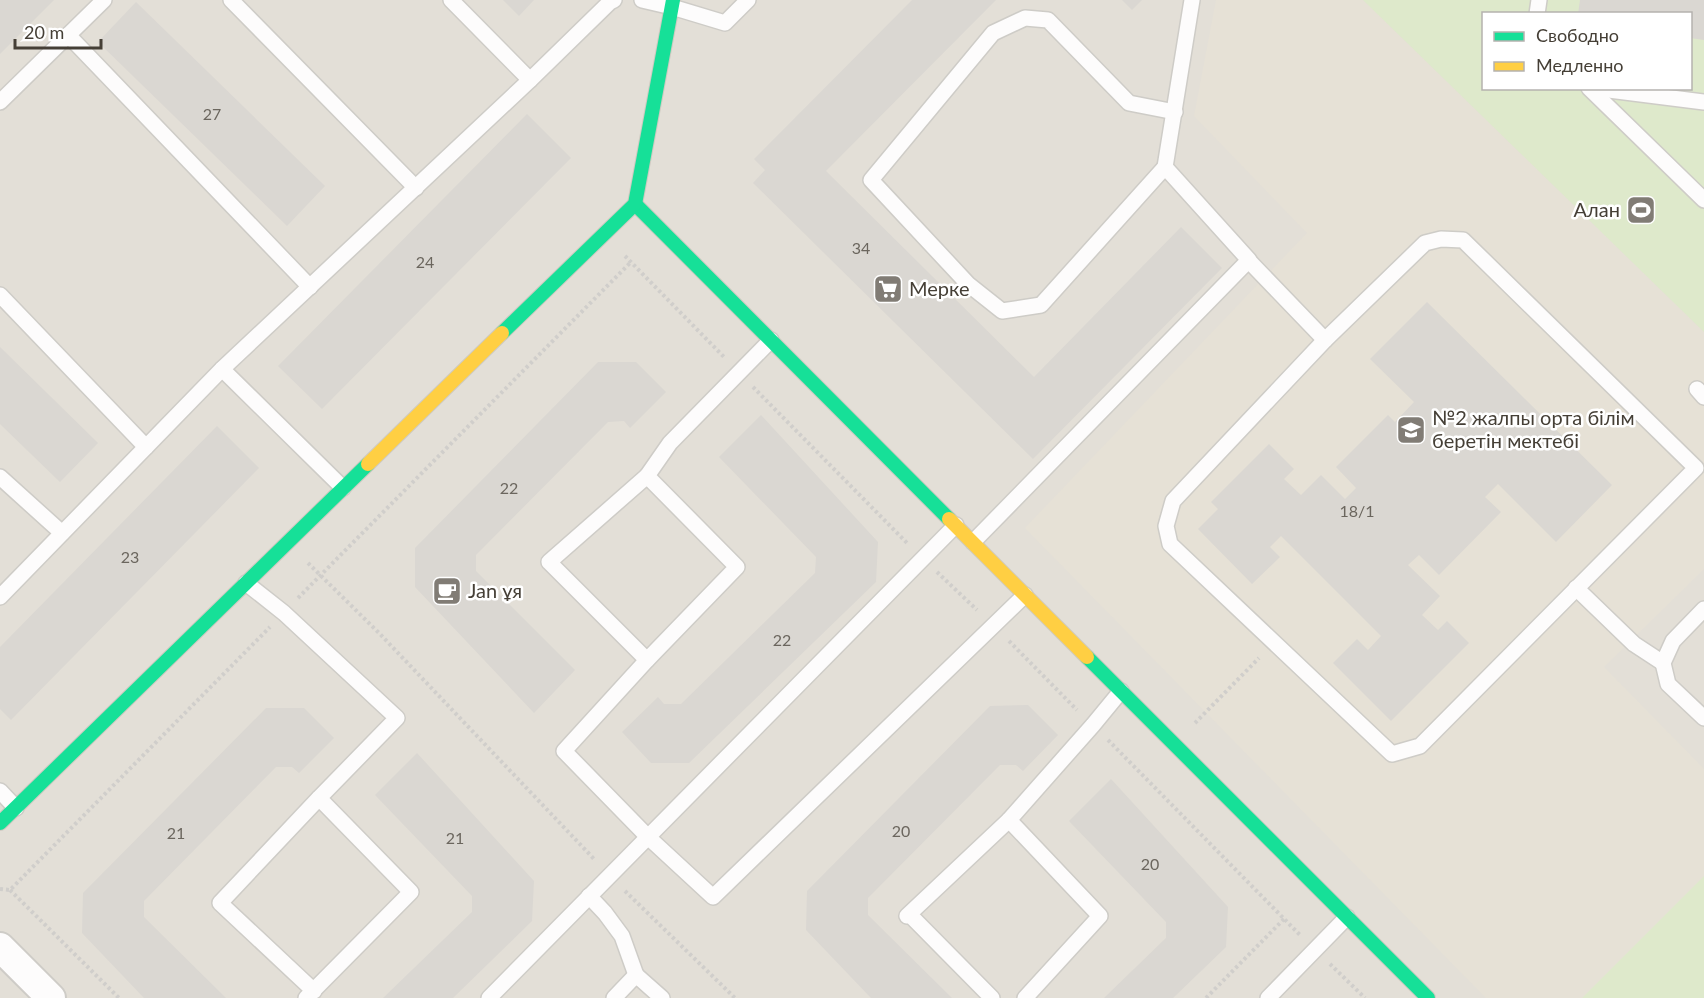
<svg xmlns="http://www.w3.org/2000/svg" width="1704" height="998" font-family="Lato,sans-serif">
	<rect width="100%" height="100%" fill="#f0eeea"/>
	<path fill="#e3dfd7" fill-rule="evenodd" d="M0 0H1704V998H0ZM1484 14H1690V88H1484Z"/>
	<polygon fill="#e6e1d6" points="1216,0 1363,0 1704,332 1704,569 1604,667 1704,769 1704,998 1486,998 1025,528 1307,233 1194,116"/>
	<g fill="#dee9cb" fill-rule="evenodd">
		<path d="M1363 0H1704V332ZM1484 14H1690V88H1484Z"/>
		<polygon points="1704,876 1704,998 1582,998"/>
	</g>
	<g fill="#dad7d2">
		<polygon points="0,0 54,0 0,54"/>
		<polygon points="503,0 534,0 519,16"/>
		<polygon points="912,0 996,0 826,171 1034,377 1181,227 1222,268 1033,459 753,183 765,170 754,159"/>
		<polygon points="1122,0 1142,0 1132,10"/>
		<polygon points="1580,0 1704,0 1704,40 1690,38 1690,14 1578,14"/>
		<polygon points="136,2 325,186 287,226 98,42"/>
		<polygon points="527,114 571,158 322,409 278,366"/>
		<polygon points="1427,302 1612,485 1556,542 1498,484 1485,497 1501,512 1439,575 1419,555 1408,565 1440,596 1422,615 1438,630 1447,621 1469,643 1391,721 1333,663 1357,639 1368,650 1381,636 1281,536 1270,547 1280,557 1252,584 1198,529 1218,509 1211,502 1269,444 1294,469 1284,479 1301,495 1321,475 1345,499 1356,488 1336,467 1388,415 1395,422 1414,402 1370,359"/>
		<polygon points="0,347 98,443 60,482 0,424"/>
		<polygon points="598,362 636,362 666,392 630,428 624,421 608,422 476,555 476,571 575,670 534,713 415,587 415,548"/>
		<polygon points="761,415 878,542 876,582 689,763 651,763 622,732 658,697 664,704 681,704 815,573 816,557 719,457"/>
		<polygon points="217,426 259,468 11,720 0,709 0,647"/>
		<polygon points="1028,705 1058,735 1023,771 1016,765 1000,765 868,898 868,915 952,998 871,998 806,930 807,891 990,706"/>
		<polygon points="266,708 304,708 334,738 299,773 292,767 276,767 144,901 144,917 226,998 144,998 82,933 83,893"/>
		<polygon points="417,753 534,881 532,921 453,998 383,998 472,912 472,896 375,795"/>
		<polygon points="1111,779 1228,907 1226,947 1173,998 1104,998 1166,938 1166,922 1069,821"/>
	</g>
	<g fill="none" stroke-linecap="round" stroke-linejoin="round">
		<g stroke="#ceccc7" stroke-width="18">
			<g id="lane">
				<polyline points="231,0 416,188"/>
				<polyline points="451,0 530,80"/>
				<polyline points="642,0 672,7 725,23 748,0"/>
				<polyline points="1537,14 1539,0"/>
				<polyline points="68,35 310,287"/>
				<polyline points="1589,88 1704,200"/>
				<polyline points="1593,88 1704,102"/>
				<polyline points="0,102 104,0"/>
				<polyline points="1165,167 1041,305 1002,311 968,284 871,180 993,33 1025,18 1048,20 1129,103 1175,112"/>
				<polygon points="1441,239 1463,240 1696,468 1420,746 1392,754 1170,544 1166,526 1173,501 1325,340 1425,243"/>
				<polyline points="1249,261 1325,340"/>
				<polyline points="0,295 146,447"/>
				<polyline points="771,340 670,443 647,476 737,567 647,660 564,751 648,837 713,897 1025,595"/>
				<polyline points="222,369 343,488"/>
				<polyline points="1697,389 1704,397"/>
				<polyline points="647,476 549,562 647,660"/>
				<polyline points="0,477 62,533"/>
				<polyline points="973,542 1249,260 1165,167 1192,0"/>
				<polyline points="246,583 284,613 397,718 319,798 411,892 306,998"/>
				<polyline points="1576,588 1634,644 1663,663"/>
				<polyline points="0,597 222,369 530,80 610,2 614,0"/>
				<polyline points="1704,609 1673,641 1663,663 1668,684 1704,718"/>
				<polyline points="0,791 16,808"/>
				<polyline points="589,896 605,913 622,936 636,975"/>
				<polyline points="314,991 220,903 319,798"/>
				<polyline points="489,998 956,525"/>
				<polyline points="614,998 636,975 662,998"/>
				<polyline points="992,998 910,915 907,916 1009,820"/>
				<polyline points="1025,998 1100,916 1009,820 1093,725 1121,691"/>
				<polyline points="1268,998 1347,917"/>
			</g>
		</g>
		<g stroke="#ceccc7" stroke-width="32">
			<polyline id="street" points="0,947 51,998"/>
		</g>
		<g stroke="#cecac1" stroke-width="16">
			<g id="fast">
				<polyline points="635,204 949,519"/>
				<polyline points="502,333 635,204 673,0"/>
				<polyline points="1087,657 1428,998"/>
				<path d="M0 823C123 703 245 584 368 464"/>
			</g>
		</g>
		<g stroke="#cecac1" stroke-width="16">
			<g id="slow">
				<polyline points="368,464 502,333"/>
				<polyline points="949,519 1087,657"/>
			</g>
		</g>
		<g stroke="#d0cecb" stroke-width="4" stroke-dasharray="3 3" stroke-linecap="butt">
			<polyline points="625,256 725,358"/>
			<polyline points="753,387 908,544"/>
			<polyline points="308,563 380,634 595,860"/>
			<polyline points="937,572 977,610"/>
			<polyline points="298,598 631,262"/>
			<polyline points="1009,641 1077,710"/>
			<polyline points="1195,723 1259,658"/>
			<polyline points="1108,740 1301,936"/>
			<polyline points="0,889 10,890 270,627"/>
			<polyline points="10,890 119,998"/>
			<polyline points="625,891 735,998"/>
			<polyline points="1330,964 1365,998"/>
			<polyline points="1206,998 1284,919"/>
		</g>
		<use href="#lane" stroke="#fdfcfc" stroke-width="15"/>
		<use href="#street" stroke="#fdfcfc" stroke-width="28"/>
		<use href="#fast" stroke="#16e098" stroke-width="14"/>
		<use href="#slow" stroke="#ffcf43" stroke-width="14"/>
	</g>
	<defs>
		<g id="stadium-square" transform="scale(1.5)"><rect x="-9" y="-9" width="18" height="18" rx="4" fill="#817c75" stroke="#fff"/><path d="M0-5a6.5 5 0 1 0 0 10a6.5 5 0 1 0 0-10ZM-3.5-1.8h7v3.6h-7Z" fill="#fff"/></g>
		<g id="supermarket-square" transform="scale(1.5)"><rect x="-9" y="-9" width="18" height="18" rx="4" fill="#817c75" stroke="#fff"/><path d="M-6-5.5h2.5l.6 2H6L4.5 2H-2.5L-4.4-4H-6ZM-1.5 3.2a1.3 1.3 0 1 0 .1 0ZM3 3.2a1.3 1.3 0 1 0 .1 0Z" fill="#fff"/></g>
		<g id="school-square" transform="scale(1.5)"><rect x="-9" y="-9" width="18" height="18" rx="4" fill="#817c75" stroke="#fff"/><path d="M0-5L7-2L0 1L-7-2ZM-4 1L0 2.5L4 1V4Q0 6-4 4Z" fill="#fff"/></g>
		<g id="cafe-square" transform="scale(1.5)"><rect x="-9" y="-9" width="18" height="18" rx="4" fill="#817c75" stroke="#fff"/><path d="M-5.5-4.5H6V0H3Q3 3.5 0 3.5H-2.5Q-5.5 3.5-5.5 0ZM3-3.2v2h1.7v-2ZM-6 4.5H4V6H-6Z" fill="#fff"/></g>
	</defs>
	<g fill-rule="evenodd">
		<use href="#stadium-square" x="1641" y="210"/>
		<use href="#supermarket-square" x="888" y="289"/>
		<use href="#school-square" x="1411" y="430"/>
		<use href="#cafe-square" x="447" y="591"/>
	</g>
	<g text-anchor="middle" stroke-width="5" stroke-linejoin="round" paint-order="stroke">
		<g font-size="16" fill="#6b665e">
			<text x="212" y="120">27</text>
			<text x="861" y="254">34</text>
			<text x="425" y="268">24</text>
			<text x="509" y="494">22</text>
			<text x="1357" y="517">18/1</text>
			<text x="130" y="563">23</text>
			<text x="782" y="646">22</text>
			<text x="901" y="837">20</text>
			<text x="176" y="839">21</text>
			<text x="455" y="844">21</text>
			<text x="1150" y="870">20</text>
		</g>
		<g font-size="20" fill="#453f36" stroke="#fff" text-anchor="start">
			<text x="1620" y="217" text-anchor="end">Алан</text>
			<text x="909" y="296">Мерке</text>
			<text x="1432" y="425">№2 жалпы орта білім<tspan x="1432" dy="23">беретін мектебі</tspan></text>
			<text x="468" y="598">Jan ұя</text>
		</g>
	</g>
	<rect x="1482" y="12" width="210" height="78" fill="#ffffff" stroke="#b5b2af" stroke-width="1.5"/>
	<rect x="1494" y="32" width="30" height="9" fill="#16e098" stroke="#b5b2af" stroke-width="1.5"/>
	<text x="1536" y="42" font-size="18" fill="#453f36">Свободно</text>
	<rect x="1494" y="62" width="30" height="9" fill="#ffcf43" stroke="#b5b2af" stroke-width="1.5"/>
	<text x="1536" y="72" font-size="18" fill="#453f36">Медленно</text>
	<path d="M15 39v9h86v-9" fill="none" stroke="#453f36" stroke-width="3"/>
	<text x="24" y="39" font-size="18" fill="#453f36" stroke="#ffffff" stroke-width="4.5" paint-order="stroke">20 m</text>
</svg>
